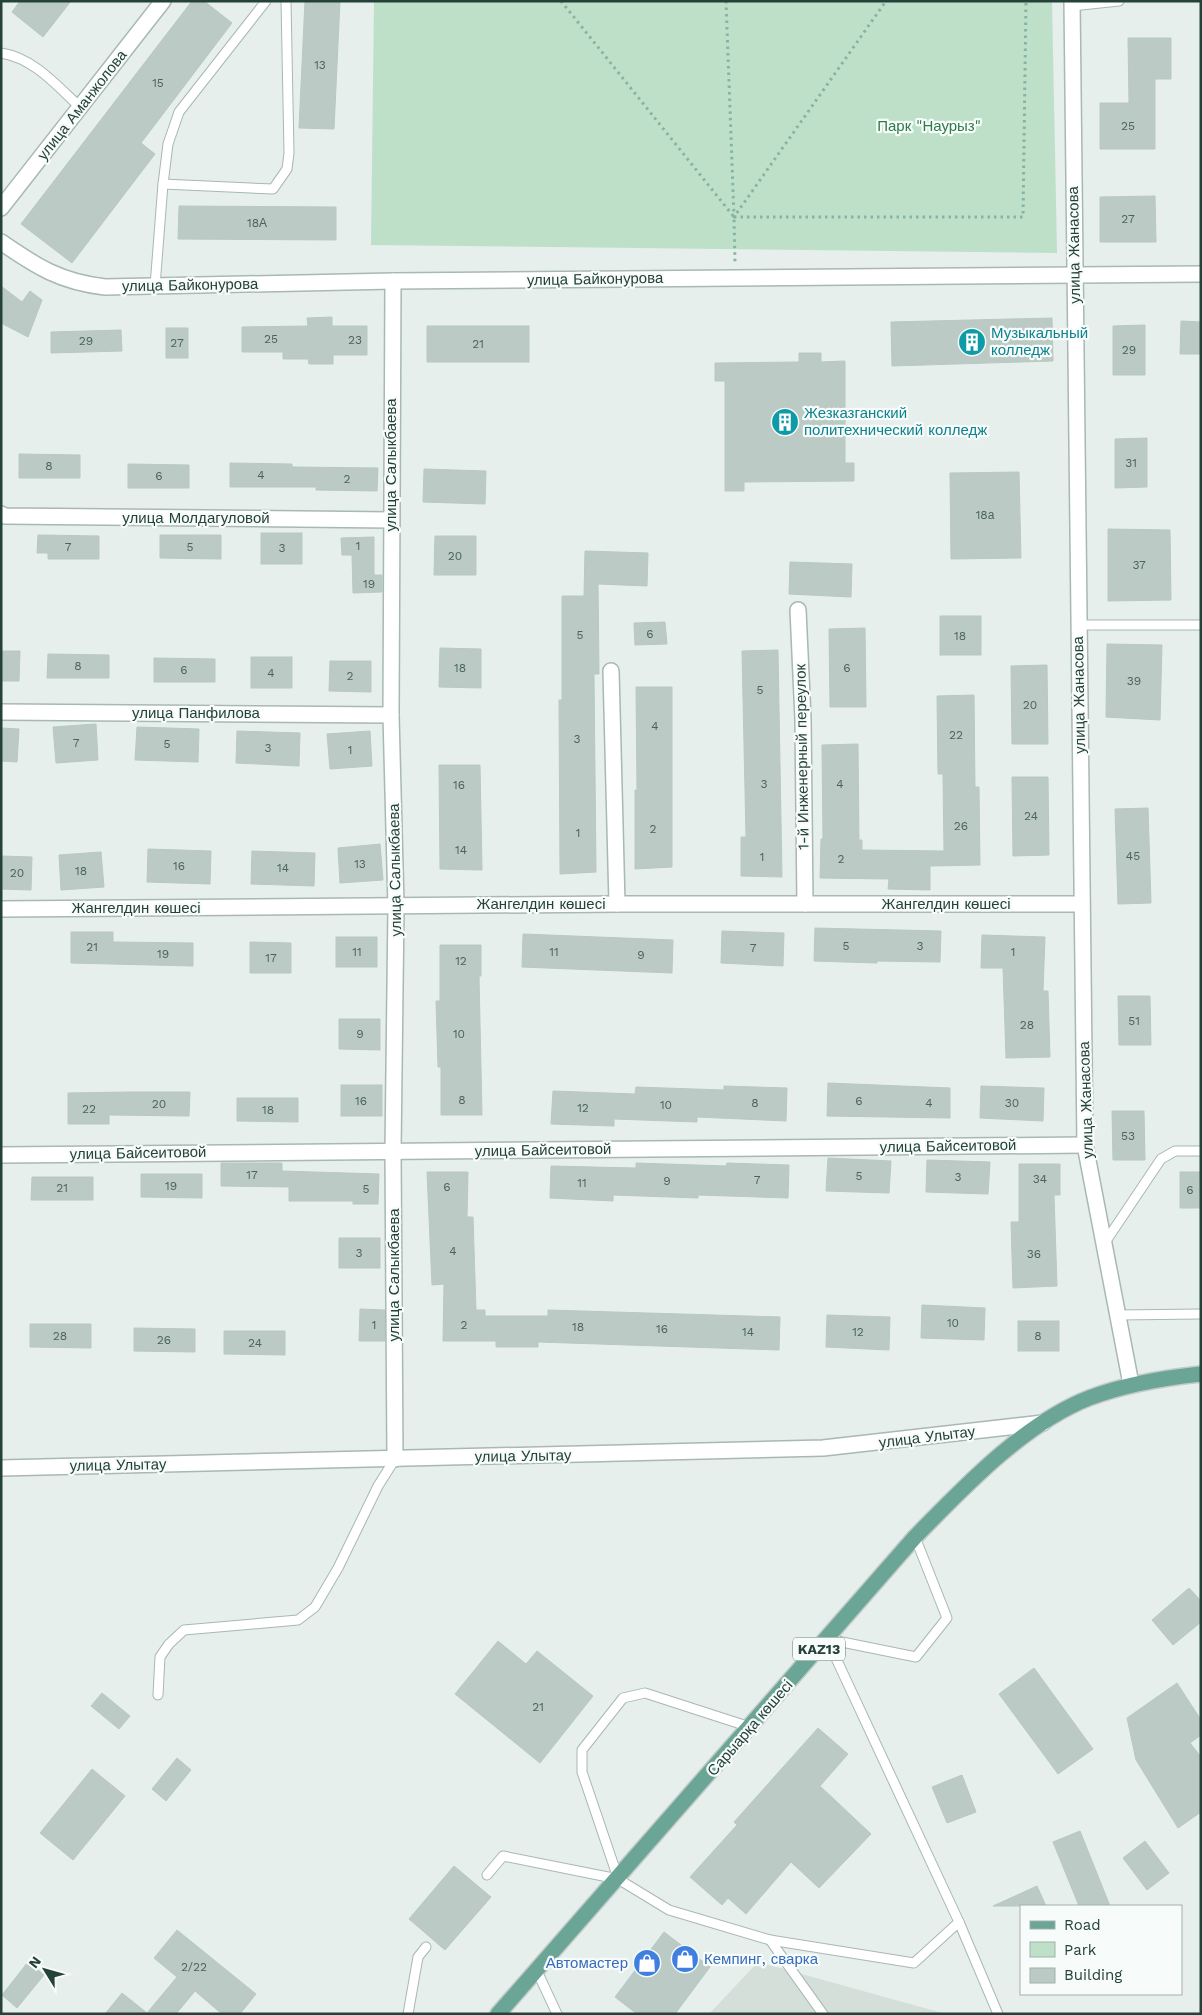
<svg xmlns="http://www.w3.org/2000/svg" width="1202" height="2015" font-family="'Work Sans',sans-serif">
	<rect width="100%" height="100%" fill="#e6efeb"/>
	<polygon fill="#d4dfda" points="758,1962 946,2014 709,2014"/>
	<polygon fill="#bfe0c8" points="374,1 1052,1 1057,253 371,245"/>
	<g fill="#bbcac4" stroke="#b8c9c2">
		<polygon points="20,1 71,1 43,37 12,12"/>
		<polygon points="192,1 204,1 232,23 141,143 155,154 72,263 21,224"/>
		<polygon points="305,1 340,1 334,129 299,128"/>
		<polygon points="1128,38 1171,38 1171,79 1155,79 1155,149 1100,149 1100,103 1129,103"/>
		<polygon points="1155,196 1156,242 1100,242 1100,197"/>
		<polygon points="179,206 336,207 336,240 178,239"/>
		<polygon points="1,286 22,302 30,291 42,300 28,337 1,323"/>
		<polygon points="332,317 332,326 367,326 367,355 333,355 333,364 309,364 308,359 283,359 283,352 242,352 242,327 308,326 307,318"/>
		<polygon points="1052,318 1053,361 892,366 891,322"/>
		<polygon points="1181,321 1201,322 1201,354 1180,354"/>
		<polygon points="1145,325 1145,375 1113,375 1113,326"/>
		<rect x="427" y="326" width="102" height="36"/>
		<rect x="166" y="328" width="22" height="30"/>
		<polygon points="121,330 122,351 51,353 51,332"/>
		<polygon points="799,353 821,353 821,362 845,361 845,463 854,463 854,481 744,482 744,491 725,491 725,381 715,381 715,363 799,362"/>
		<polygon points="1147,438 1147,487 1115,488 1115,439"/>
		<polygon points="19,454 80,455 80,478 19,478"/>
		<polygon points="230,463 292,464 292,467 378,468 377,491 316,490 316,487 230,487"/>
		<polygon points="128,464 189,465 189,488 128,488"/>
		<polygon points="424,469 486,471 485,504 423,502"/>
		<polygon points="1019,472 1021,558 951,559 950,473"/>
		<polygon points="1108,529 1170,530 1171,600 1108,601"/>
		<rect x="261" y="533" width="41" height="31"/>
		<polygon points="38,535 99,536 99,559 48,559 48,553 37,553"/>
		<polygon points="160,535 221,535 221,559 160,558"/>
		<polygon points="435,536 476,536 476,575 434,575"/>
		<polygon points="374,537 374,575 382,575 382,592 353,593 352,555 342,555 341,538"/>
		<polygon points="585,551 648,553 647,586 598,584 599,674 594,674 596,872 560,874 559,700 562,700 562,596 584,596"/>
		<polygon points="790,562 852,564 851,597 789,594"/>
		<rect x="940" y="616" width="41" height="39"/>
		<polygon points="665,622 667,644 635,645 634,623"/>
		<polygon points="865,628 866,707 830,707 829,629"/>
		<polygon points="1107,644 1162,645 1160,720 1106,717"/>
		<polygon points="440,648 481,649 481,688 439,687"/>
		<polygon points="778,650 782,877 741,876 741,837 746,837 742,651"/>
		<polygon points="1,651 20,651 19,681 1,681"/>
		<polygon points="48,654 109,655 109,678 47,678"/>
		<rect x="251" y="657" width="41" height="31"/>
		<polygon points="154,658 215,659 215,682 154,682"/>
		<polygon points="330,661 371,661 371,692 329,691"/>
		<polygon points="1047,665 1048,744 1012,744 1011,666"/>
		<polygon points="636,687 672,687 672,867 635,869 635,790 637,790"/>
		<polygon points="974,695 975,787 979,787 980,865 930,866 930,890 888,889 889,879 820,878 821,839 823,839 822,745 858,744 859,840 862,840 862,850 944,851 943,774 938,774 937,696"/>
		<polygon points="96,724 98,760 56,763 53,727"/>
		<polygon points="137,727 199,729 198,762 135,760"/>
		<polygon points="1,728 19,729 17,762 1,761"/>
		<polygon points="237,731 300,733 299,766 236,763"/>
		<polygon points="370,731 372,766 330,769 327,734"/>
		<polygon points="439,765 480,765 482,870 440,869"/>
		<polygon points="1012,777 1048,777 1049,855 1013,856"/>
		<polygon points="1148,808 1151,903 1118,904 1115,809"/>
		<polygon points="380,844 383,880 340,883 338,848"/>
		<polygon points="148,849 211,851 210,884 147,882"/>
		<polygon points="252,851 315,853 314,886 251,884"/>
		<polygon points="101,852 104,887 61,890 59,855"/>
		<polygon points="1,856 32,857 31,890 1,889"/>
		<polygon points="815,928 941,931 940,962 877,961 877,963 814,961"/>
		<polygon points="722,931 784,933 783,966 721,963"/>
		<polygon points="71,932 113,932 113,942 193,943 193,966 71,963"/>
		<polygon points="523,934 673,940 672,973 522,967"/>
		<polygon points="982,935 1045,937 1043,991 1048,991 1050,1057 1006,1058 1003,968 981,968"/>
		<rect x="336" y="937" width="41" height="30"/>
		<polygon points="250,942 291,943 291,973 250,973"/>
		<polygon points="440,945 481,945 481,976 479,976 482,1115 441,1115 441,1067 438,1067 436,1001 440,1001"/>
		<polygon points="1118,996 1150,996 1151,1045 1119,1045"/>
		<polygon points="339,1019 380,1019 380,1050 339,1049"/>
		<polygon points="828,1083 950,1088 950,1118 827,1116"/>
		<rect x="341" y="1085" width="41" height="31"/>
		<polygon points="724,1086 787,1088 786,1121 697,1117 697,1122 614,1119 614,1126 551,1124 553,1091 635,1094 636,1087 724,1090"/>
		<polygon points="981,1086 1044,1088 1043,1121 980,1118"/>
		<polygon points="129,1092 190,1092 189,1116 109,1115 109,1124 68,1124 68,1093"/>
		<polygon points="237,1098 298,1098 298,1122 237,1121"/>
		<polygon points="1112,1111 1144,1111 1145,1160 1113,1160"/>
		<polygon points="828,1158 891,1161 889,1193 826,1191"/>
		<polygon points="927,1160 990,1162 988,1194 926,1192"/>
		<polygon points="221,1163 282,1163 282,1171 379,1174 378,1204 353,1204 353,1201 289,1201 289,1187 221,1186"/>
		<polygon points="636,1163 726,1166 727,1163 789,1165 788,1198 698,1195 698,1198 613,1195 613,1201 550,1198 551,1166 636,1168"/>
		<polygon points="1019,1164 1060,1164 1060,1195 1054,1195 1057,1286 1013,1288 1011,1222 1019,1222"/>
		<polygon points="427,1172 468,1172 467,1217 473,1217 476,1310 485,1310 485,1316 548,1316 548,1310 780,1317 779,1350 538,1342 538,1347 496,1347 496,1341 443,1341 444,1284 432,1285"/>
		<rect x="1180" y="1172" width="21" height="36"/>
		<polygon points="141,1174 202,1174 202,1198 141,1197"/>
		<polygon points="32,1177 93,1177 93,1200 31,1200"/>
		<rect x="339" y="1238" width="41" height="30"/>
		<polygon points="922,1305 985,1308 984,1340 921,1338"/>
		<polygon points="360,1309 385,1310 385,1341 359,1341"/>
		<polygon points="827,1315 890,1317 889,1350 826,1347"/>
		<rect x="1018" y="1321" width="41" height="30"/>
		<polygon points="30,1324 91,1324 91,1348 30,1347"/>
		<polygon points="134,1328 195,1329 195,1352 134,1351"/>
		<polygon points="224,1331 285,1331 285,1355 224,1354"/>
		<polygon points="1189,1588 1201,1601 1201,1622 1173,1645 1152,1620"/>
		<polygon points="498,1641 526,1664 537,1651 593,1696 540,1763 455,1694"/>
		<polygon points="1034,1668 1093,1749 1058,1774 999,1694"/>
		<polygon points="1177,1683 1201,1720 1201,1735 1190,1743 1201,1757 1201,1812 1178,1828 1136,1760 1127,1718"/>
		<polygon points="102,1693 130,1716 119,1729 91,1706"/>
		<polygon points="818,1728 848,1754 820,1786 871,1834 819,1888 791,1862 746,1914 728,1898 722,1905 690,1877 737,1825 734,1822"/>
		<polygon points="177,1758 191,1770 166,1801 152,1789"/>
		<polygon points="92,1769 125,1796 73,1860 40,1833"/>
		<polygon points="962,1775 976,1812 947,1823 932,1787"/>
		<polygon points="1080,1831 1110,1906 1079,1906 1053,1842"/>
		<polygon points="1145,1841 1169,1873 1147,1890 1123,1858"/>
		<polygon points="454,1866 491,1897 445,1950 409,1919"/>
		<polygon points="1037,1886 1046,1906 993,1906"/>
		<polygon points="177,1930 256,1994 240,2014 222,2014 195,1991 176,2014 105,2014 122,1993 147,2013 177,1977 154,1958"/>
		<polygon points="664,1932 710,1967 675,2014 637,2014 615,1997"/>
		<polygon points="28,1962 44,1975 17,2008 2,1995"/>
	</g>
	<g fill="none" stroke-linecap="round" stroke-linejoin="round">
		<g stroke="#a8b8b2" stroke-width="11">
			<g id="service">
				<polyline points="1072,6 1119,1"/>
				<path d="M1 53C34 58 57 86 81 108"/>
				<polyline points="163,184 168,144 179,112 266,1"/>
				<polyline points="155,286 163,184 273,189 287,169 289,153 286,1"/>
				<polyline points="1078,625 1201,625"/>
				<polyline points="1104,1244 1161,1159 1175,1151 1201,1151"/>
				<polyline points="1117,1315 1201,1314"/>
				<polyline points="827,1639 916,1657 947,1618 915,1537"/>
				<polyline points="158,1695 160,1657 169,1644 184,1630 298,1620 315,1607 338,1568 378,1486 395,1459"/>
				<polyline points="487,1875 503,1856 618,1879 669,1910 770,1940 914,1963 959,1922 827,1639"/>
				<polyline points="618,1878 582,1772 582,1750 623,1698 645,1693 750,1727"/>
				<polyline points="959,1922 998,2014"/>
				<polyline points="770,1940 823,2014"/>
				<polyline points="537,1971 557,2014"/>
				<polyline points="408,2014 418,1957 426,1947"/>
			</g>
		</g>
		<g stroke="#a8b8b2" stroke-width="18">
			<g id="minor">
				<polyline points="393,281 391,715 396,906 393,1151 395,1459"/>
				<polyline points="1,514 5,516 391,520"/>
				<polyline points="798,610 803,719 805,904"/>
				<polyline points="611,671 617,904"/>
				<polyline points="1,712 391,715"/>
				<polyline points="1,909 617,904 1081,904"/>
				<polyline points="1,1155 1085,1145"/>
			</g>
		</g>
		<g stroke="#a8b8b2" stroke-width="18">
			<g id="tertiary">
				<polyline points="1072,1 1085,1145 1131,1384"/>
				<polyline points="1,208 163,1"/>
				<path d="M1 242C37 267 61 282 105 287L393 281 1201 274"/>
				<polyline points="1,1468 823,1448 1043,1423"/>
			</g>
		</g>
		<g stroke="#c2cac8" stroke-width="18">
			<path id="primary" d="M498 2014 915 1537C963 1488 1023 1424 1089 1398 1126 1384 1162 1378 1201 1374"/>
		</g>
		<g stroke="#86b3a5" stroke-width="3" stroke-dasharray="2.5 4" stroke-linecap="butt">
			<polyline points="561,1 734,217 735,262"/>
			<polyline points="726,1 734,217 886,1"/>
			<polyline points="734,217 1023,217 1026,1"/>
		</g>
		<use href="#service" stroke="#fff" stroke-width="9"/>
		<use href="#minor" stroke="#fff" stroke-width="15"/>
		<use href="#tertiary" stroke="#fff" stroke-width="15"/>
		<use href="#primary" stroke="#6aa596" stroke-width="15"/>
	</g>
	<defs>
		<g id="building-disc" transform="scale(1.4375)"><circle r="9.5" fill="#0f9aa8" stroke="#f7fbf9"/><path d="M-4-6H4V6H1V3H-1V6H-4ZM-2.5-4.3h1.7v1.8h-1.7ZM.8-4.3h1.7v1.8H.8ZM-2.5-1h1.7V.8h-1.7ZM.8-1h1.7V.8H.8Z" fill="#fff"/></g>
		<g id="shop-disc" transform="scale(1.4375)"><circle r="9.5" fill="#3f7fe0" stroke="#f7fbf9"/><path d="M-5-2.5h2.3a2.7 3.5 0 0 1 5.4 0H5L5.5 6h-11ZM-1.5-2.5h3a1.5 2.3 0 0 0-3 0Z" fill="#fff"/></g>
	</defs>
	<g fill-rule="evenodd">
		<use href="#building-disc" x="972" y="342"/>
		<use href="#building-disc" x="785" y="422"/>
		<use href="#shop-disc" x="685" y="1959"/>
		<use href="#shop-disc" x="647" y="1963"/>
	</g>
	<g text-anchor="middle" stroke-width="4.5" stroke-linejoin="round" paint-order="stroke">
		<g font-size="12" fill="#4a645c">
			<text x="320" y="69">13</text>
			<text x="158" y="87">15</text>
			<text x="1128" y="130">25</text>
			<text x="1128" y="223">27</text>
			<text x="257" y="227">18А</text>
			<text x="271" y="343">25</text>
			<text x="355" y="344">23</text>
			<text x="86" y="345">29</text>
			<text x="177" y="347">27</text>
			<text x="478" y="348">21</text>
			<text x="1129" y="354">29</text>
			<text x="1131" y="467">31</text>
			<text x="49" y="470">8</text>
			<text x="261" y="479">4</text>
			<text x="159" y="480">6</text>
			<text x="347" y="483">2</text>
			<text x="985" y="519">18а</text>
			<text x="358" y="550">1</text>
			<text x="68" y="551">7</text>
			<text x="190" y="551">5</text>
			<text x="282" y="552">3</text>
			<text x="455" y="560">20</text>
			<text x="1139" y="569">37</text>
			<text x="369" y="588">19</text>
			<text x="650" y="638">6</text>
			<text x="580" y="639">5</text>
			<text x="960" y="640">18</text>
			<text x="78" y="670">8</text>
			<text x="460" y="672">18</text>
			<text x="847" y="672">6</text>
			<text x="184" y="674">6</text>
			<text x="271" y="677">4</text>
			<text x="350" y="680">2</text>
			<text x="1134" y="685">39</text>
			<text x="760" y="694">5</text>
			<text x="1030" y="709">20</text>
			<text x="655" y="730">4</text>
			<text x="956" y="739">22</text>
			<text x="577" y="743">3</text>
			<text x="76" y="747">7</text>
			<text x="167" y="748">5</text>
			<text x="268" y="752">3</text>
			<text x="350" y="754">1</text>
			<text x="764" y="788">3</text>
			<text x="840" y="788">4</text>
			<text x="459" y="789">16</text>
			<text x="1031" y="820">24</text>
			<text x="961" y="830">26</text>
			<text x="653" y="833">2</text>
			<text x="578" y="837">1</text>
			<text x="461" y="854">14</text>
			<text x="1133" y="860">45</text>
			<text x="762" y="861">1</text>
			<text x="841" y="863">2</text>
			<text x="360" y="868">13</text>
			<text x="179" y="870">16</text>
			<text x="283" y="872">14</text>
			<text x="81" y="875">18</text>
			<text x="17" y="877">20</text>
			<text x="846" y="950">5</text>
			<text x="920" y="950">3</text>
			<text x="92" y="951">21</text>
			<text x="753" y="952">7</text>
			<text x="357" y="956">11</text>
			<text x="554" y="956">11</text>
			<text x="1013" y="956">1</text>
			<text x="163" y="958">19</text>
			<text x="641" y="959">9</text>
			<text x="271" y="962">17</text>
			<text x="461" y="965">12</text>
			<text x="1134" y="1025">51</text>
			<text x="1027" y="1029">28</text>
			<text x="360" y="1038">9</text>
			<text x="459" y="1038">10</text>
			<text x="462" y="1104">8</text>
			<text x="361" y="1105">16</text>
			<text x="859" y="1105">6</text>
			<text x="755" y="1107">8</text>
			<text x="929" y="1107">4</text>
			<text x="1012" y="1107">30</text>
			<text x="159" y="1108">20</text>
			<text x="666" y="1109">10</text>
			<text x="583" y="1112">12</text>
			<text x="89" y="1113">22</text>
			<text x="268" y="1114">18</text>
			<text x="1128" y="1140">53</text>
			<text x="252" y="1179">17</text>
			<text x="859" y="1180">5</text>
			<text x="958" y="1181">3</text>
			<text x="1040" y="1183">34</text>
			<text x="757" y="1184">7</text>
			<text x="667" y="1185">9</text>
			<text x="582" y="1187">11</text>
			<text x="171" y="1190">19</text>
			<text x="447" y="1191">6</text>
			<text x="62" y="1192">21</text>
			<text x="366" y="1193">5</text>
			<text x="1190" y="1194">6</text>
			<text x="453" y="1255">4</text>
			<text x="359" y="1257">3</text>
			<text x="1034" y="1258">36</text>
			<text x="953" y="1327">10</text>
			<text x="374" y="1329">1</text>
			<text x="464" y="1329">2</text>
			<text x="578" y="1331">18</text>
			<text x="662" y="1333">16</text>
			<text x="748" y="1336">14</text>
			<text x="858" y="1336">12</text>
			<text x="60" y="1340">28</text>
			<text x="1038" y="1340">8</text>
			<text x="164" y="1344">26</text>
			<text x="255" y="1347">24</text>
			<text x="538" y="1711">21</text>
			<text x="194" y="1971">2/22</text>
		</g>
		<rect fill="#f7fbf9" stroke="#637a73" stroke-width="1" x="793" y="1637.5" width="52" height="23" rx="4"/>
		<g font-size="14" font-weight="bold" fill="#24423a">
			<text x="819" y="1654">KAZ13</text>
		</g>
		<g font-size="15" fill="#24423a" stroke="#f7fbf9">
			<text transform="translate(82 105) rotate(-52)" y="5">улица Аманжолова</text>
			<text transform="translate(1074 245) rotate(-91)" y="5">улица Жанасова</text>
			<text transform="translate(595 279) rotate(-1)" y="5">улица Байконурова</text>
			<text transform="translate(190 285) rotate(-1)" y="5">улица Байконурова</text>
			<text transform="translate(391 465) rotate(-90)" y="5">улица Салыкбаева</text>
			<text x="196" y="523">улица Молдагуловой</text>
			<text transform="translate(1079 695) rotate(-91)" y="5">улица Жанасова</text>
			<text x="196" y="718">улица Панфилова</text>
			<text transform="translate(802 757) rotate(-91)" y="5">1-й Инженерный переулок</text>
			<text transform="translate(395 870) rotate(-91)" y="5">улица Салыкбаева</text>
			<text x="541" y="909">Жангелдин көшесі</text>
			<text x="946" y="909">Жангелдин көшесі</text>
			<text x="136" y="913">Жангелдин көшесі</text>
			<text transform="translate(1086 1100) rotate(-92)" y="5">улица Жанасова</text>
			<text transform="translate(948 1146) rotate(-1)" y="5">улица Байсеитовой</text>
			<text transform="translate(543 1150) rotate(-1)" y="5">улица Байсеитовой</text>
			<text transform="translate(138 1153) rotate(-1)" y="5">улица Байсеитовой</text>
			<text transform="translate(394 1275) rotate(-90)" y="5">улица Салыкбаева</text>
			<text transform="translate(927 1437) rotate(-7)" y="5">улица Улытау</text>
			<text transform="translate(523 1456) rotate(-1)" y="5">улица Улытау</text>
			<text transform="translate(118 1465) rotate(-1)" y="5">улица Улытау</text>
			<text transform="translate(750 1728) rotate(-49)" y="5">Сарыарқа көшесі</text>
		</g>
		<g font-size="15" fill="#2d7a4b" stroke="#f7fbf9">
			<text x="929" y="131">Парк "Наурыз"</text>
		</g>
		<g font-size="15" fill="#0d838f" stroke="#f7fbf9" text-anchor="start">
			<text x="991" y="338">Музыкальный<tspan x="991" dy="17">колледж</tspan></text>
			<text x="804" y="418">Жезказганский<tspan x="804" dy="17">политехнический колледж</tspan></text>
		</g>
		<g font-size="15" fill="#366cbe" stroke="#f7fbf9" text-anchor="start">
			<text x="704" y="1964">Кемпинг, сварка</text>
			<text x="628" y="1968" text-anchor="end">Автомастер</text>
		</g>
	</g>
	<rect width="1202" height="2015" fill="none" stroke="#24423a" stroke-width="5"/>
	<rect x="1020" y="1905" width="162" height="90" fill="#f7fbf9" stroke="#a3b1ad"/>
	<rect x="1030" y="1921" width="25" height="8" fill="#6aa596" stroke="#a3b1ad"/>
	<text x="1064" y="1930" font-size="15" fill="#24423a">Road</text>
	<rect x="1030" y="1942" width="25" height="15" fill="#bfe0c8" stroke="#a3b1ad"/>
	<text x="1064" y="1955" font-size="15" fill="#24423a">Park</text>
	<rect x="1030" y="1968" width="25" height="15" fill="#bbcac4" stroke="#a3b1ad"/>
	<text x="1064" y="1980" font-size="15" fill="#24423a">Building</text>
	<g transform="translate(45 1970) rotate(307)" stroke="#f7fbf9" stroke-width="4" paint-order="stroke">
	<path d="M0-4L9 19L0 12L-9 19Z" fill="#24423a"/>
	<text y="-8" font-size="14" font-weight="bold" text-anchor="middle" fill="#24423a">N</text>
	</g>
</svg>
